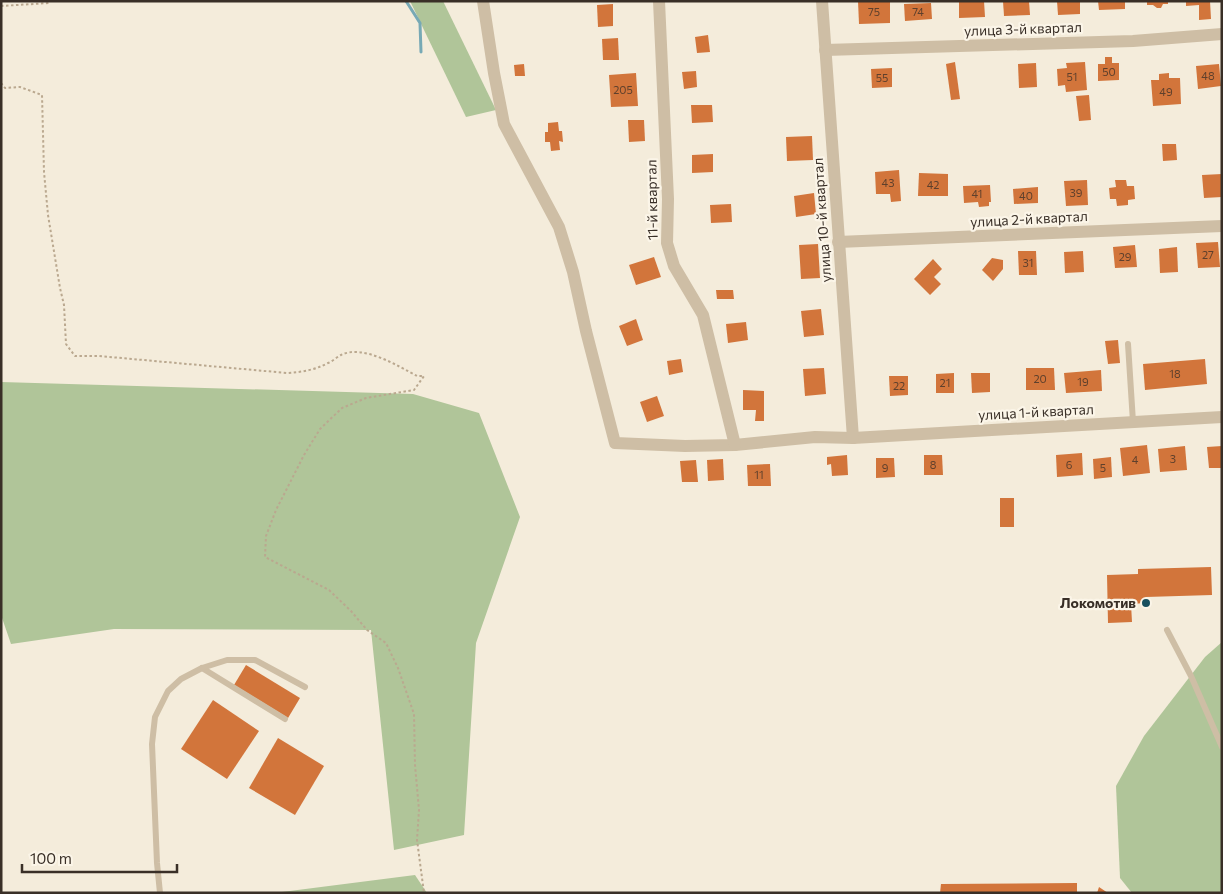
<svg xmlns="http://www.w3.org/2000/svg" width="1223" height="894" font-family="Commissioner,sans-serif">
	<rect width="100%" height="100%" fill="#f4ecdb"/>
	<g fill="#b0c599">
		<polygon points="410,1 443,1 496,110 466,117"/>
		<polygon points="1,382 413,394 479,413 520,517 476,643 464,835 394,850 371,630 114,629 11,644 1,615"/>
		<polygon points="1222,642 1222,893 1132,893 1120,878 1116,786 1144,736 1205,657"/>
		<polygon points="415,875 427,893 274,893"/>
	</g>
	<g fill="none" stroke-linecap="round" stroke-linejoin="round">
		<polyline stroke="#77a9b5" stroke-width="3" points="406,1 420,23 421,52"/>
	</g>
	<g fill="#d2753b">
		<polygon points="858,1 890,1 890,23 859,24"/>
		<polygon points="959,1 984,1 985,17 959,18"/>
		<polygon points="1003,1 1029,1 1030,15 1004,16"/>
		<polygon points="1057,1 1080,1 1080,14 1058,15"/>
		<polygon points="1098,1 1125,1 1125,9 1099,10"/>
		<polygon points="1147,1 1168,1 1168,4 1163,4 1161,8 1157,8 1153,5 1147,5"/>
		<polygon points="1186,1 1210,1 1211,19 1199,20 1199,5 1186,6"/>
		<polygon points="931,3 932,19 905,21 904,4"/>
		<polygon points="613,4 613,26 598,27 597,5"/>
		<polygon points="708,35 710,52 697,53 695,37"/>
		<polygon points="618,38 619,60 603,60 602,39"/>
		<polygon points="1105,57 1112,57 1112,63 1119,63 1119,80 1098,81 1098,64 1105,64"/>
		<polygon points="955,62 960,99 951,100 946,64"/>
		<polygon points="1085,62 1087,90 1066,92 1065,85 1058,86 1057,69 1067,68 1066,63"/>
		<polygon points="1036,63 1037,87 1019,88 1018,64"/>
		<polygon points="524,64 525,76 515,76 514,65"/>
		<polygon points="1219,64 1221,86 1198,89 1196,66"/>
		<polygon points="892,68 892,87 872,88 871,69"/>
		<polygon points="696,71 697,87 684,89 682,72"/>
		<polygon points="636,73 638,106 611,107 609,75"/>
		<polygon points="1169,73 1169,78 1180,78 1181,104 1153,106 1151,80 1159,80 1159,74"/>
		<polygon points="1089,95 1091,120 1079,121 1076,96"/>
		<polygon points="691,105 712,105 713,122 692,123"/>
		<polygon points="628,120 644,120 645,141 629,142"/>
		<polygon points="558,122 559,131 562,131 563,142 559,141 560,150 551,151 550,142 545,142 545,132 548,132 548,123"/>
		<polygon points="812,136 813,160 787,161 786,137"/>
		<polygon points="1162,144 1176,144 1177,160 1163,161"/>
		<polygon points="713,154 713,172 692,173 692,155"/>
		<polygon points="899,170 901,201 891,202 890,194 876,194 875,172"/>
		<polygon points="919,173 948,174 948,196 918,196"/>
		<polygon points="1222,174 1222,197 1204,198 1202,175"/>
		<polygon points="1087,180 1088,205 1066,206 1064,181"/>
		<polygon points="1115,180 1126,180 1127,186 1134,186 1135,199 1128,200 1128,205 1117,206 1116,199 1110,199 1109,188 1116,187"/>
		<polygon points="990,185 991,202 989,202 989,206 979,207 978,202 964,203 963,186"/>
		<polygon points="1038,187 1038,203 1014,204 1013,189"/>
		<polygon points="814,193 816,214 796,217 794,196"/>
		<polygon points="731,204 732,222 711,223 710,205"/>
		<polygon points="1218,242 1220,267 1198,268 1196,243"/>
		<polygon points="818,244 820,278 801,279 799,245"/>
		<polygon points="1135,245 1137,267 1115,268 1113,247"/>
		<polygon points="1177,247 1178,272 1160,273 1159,249"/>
		<polygon points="1018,251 1036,251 1037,275 1019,275"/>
		<polygon points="1083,251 1084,272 1065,273 1064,252"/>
		<polygon points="654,257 661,277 636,285 629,265"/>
		<polygon points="992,258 1003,260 1003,269 993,281 982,270"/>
		<polygon points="933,259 942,269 934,277 941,284 930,295 914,279"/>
		<polygon points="716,290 733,290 734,299 717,299"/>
		<polygon points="821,309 824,335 804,337 801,311"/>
		<polygon points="636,319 643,340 627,346 619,326"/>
		<polygon points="746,322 748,340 728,343 726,324"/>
		<polygon points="1118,340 1120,363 1108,364 1105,341"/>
		<polygon points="681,359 683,372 669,375 667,361"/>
		<polygon points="1205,359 1207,384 1145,390 1143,364"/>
		<polygon points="824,368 826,394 805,396 803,369"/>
		<polygon points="1026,368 1054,368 1055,390 1026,390"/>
		<polygon points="1101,370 1102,391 1066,393 1064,373"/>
		<polygon points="954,373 954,393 936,393 936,374"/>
		<polygon points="971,373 990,373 990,392 972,393"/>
		<polygon points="889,376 908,376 908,395 890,396"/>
		<polygon points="743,390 764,391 764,421 755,421 756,410 743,410"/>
		<polygon points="657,396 664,416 647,422 640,402"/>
		<polygon points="1147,445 1150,473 1123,476 1120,448"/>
		<polygon points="1185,446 1187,470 1160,472 1158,449"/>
		<polygon points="1222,446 1222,468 1209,468 1207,447"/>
		<polygon points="1082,453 1083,475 1057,477 1056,455"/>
		<polygon points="847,455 848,475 832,476 831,464 827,465 827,457"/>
		<polygon points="924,455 942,455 943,475 924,475"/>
		<polygon points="1111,457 1112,477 1094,479 1093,459"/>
		<polygon points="876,458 894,458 895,477 876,478"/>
		<polygon points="723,459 724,480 708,481 707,460"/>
		<polygon points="696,460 698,482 682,482 680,461"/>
		<polygon points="770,464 771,486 748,486 747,465"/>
		<rect x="1000" y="498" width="14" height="29"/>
		<polygon points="1211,567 1212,595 1146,597 1146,603 1131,604 1132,622 1108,623 1107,575 1138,574 1138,569"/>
		<polygon points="246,665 300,698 288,718 234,685"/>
		<polygon points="213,700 259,731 227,779 181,749"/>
		<polygon points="278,738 324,766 295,815 249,788"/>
		<polygon points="1077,883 1077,893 940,893 941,884"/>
		<polygon points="1099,887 1108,893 1097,893"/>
	</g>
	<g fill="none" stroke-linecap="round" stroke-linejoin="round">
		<g stroke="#baa88f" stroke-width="2" stroke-dasharray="2.5 2.5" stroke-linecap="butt">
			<polyline points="1,6 49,3 50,1"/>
			<path d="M1 83 5 88 20 87 42 95 44 172 48 215 60 288 64 305 66 344 75 356H99L287 373C302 372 315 370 328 363 333 361 337 357 341 355 363 344 398 366 417 376H424L414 390 366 398 342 408 320 429 304 455 276 510 266 536 265 557 329 590 351 611 367 630 386 643 398 668 414 714 415 765 419 810 417 840 424 893"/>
		</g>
		<g stroke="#cebea5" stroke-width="6">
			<polyline points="1128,344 1133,422"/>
			<polyline points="1167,630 1191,676 1222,747"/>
			<polyline points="202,668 285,719"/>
			<polyline points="160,893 157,863 152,744 155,717 168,691 181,679 202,668 227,660 255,660 305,687"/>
		</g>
		<g stroke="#cebea5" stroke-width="12">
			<polyline points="483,1 494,73 504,124 559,227 573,272 586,331 615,443 685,446 735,445 815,437 853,438 1222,417"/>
			<polyline points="659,1 668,199 667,243 674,266 703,315 735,445"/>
			<polyline points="822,1 853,438"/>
			<polyline points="825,50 1133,41 1222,34"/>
			<polyline points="838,242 1222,226"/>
		</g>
	</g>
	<circle fill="#18505f" stroke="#fbf5e8" stroke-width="2" cx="1146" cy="603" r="5"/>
	<g text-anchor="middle" stroke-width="4.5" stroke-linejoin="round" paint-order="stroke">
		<g font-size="11" fill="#5f402c">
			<text x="874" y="16">75</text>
			<text x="918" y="16">74</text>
			<text x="1109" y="76">50</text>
			<text x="1208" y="80">48</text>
			<text x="1072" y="81">51</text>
			<text x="882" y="82">55</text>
			<text x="623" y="94">205</text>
			<text x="1166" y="96">49</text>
			<text x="888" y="187">43</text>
			<text x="933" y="189">42</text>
			<text x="1076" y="197">39</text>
			<text x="977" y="198">41</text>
			<text x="1026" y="200">40</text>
			<text x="1208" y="259">27</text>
			<text x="1125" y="261">29</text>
			<text x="1028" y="267">31</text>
			<text x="1175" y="378">18</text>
			<text x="1040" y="383">20</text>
			<text x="1083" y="386">19</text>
			<text x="945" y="387">21</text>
			<text x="899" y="390">22</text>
			<text x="1173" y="463">3</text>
			<text x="1135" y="464">4</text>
			<text x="933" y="469">8</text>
			<text x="1069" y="469">6</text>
			<text x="885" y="472">9</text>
			<text x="1103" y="472">5</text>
			<text x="759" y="479">11</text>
		</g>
		<g font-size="14" fill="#392f27" stroke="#fbf5e8">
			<text transform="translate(1023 29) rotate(-2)" y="5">улица 3-й квартал</text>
			<text transform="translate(652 200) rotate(-91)" y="5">11-й квартал</text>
			<text transform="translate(1029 219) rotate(-3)" y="5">улица 2-й квартал</text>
			<text transform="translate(822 220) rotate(-94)" y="5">улица 10-й квартал</text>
			<text transform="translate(1036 412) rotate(-3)" y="5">улица 1-й квартал</text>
		</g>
		<g font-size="14" font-weight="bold" fill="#392f27" stroke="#fbf5e8" text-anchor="end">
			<text x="1136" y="608">Локомотив</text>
		</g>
	</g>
	<rect width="1223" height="894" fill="none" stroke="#392f27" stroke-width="5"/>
	<path d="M22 864v8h155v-8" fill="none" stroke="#392f27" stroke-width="2.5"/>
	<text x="30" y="864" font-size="15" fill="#392f27" stroke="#fbf5e8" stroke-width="4" paint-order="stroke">100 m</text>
</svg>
